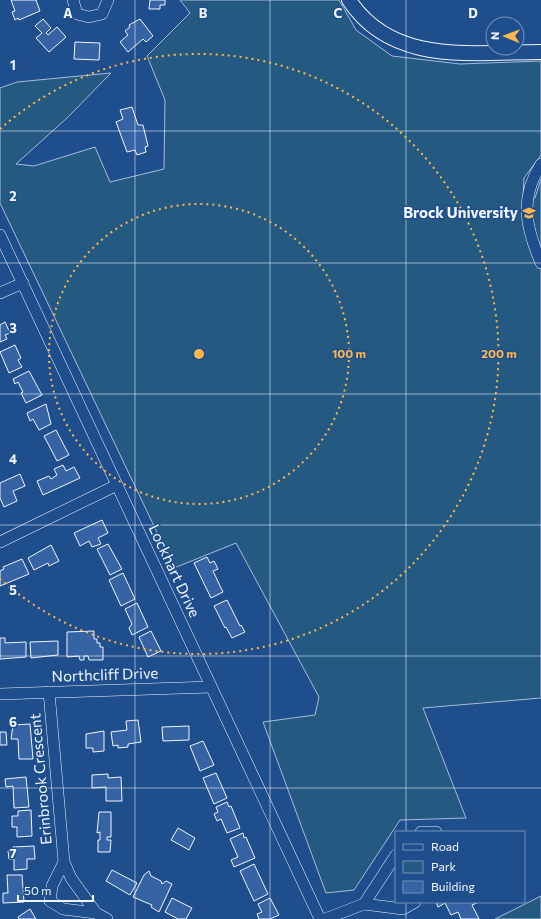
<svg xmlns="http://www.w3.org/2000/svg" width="541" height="919" font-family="Commissioner,sans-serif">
	<rect width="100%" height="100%" fill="#1f4e8c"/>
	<g fill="#245a82" stroke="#a8bbd7">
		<polygon points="180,0 339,0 356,30 392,56 460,64 541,61 541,155 524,178 523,198 535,198 541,179 541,698 423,708 466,818 400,820 354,890 326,893 263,722 315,715 319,697 236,543 174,568 0,203 0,88 17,82 111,73 67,118 16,164 34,166 95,147 110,182 164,169 165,100 147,56 190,13"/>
		<polygon points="541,896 541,919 495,919"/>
	</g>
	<g fill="#3563a3" stroke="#f2f6ff">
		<polygon points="11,0 36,0 40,11 19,20 18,18 15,20 12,12 15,11"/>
		<polygon points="150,0 165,0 165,5 160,5 160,9 149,9"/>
		<polygon points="43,19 51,28 46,33 48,35 57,27 66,37 49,52 36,38 42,33 35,26"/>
		<polygon points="140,19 153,36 146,42 143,39 128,52 120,42 128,35 125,31 130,27 129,25"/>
		<polygon points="75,42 100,43 99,60 74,59"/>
		<polygon points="132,107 138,125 143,125 148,146 145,147 146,152 137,155 135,150 127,152 116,122 123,119 120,110"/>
		<polygon points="5,322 10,333 5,335 7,339 0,342 0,325"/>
		<polygon points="15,345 21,358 18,360 22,367 9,373 0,352"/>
		<polygon points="29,371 42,395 26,403 21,393 23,392 18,382 15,384 13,379"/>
		<polygon points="46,404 51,424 39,430 33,419 30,421 27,413"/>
		<polygon points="56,430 69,455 57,461 44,436"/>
		<polygon points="63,465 66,471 74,467 80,478 43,495 37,481 49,476 51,479 57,475 54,469"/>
		<polygon points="20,474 25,486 13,491 17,501 4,507 0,498 0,483"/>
		<polygon points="102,520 108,533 98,538 101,544 92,547 89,541 80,546 74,533"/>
		<polygon points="108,544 122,569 110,575 97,549"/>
		<polygon points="51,545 59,561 49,566 48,563 34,570 28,558"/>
		<polygon points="207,557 210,563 214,561 218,569 213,571 223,592 211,598 194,563"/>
		<polygon points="22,559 29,574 0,586 0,571 4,569 3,567"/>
		<polygon points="123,573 135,599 121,606 109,580"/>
		<polygon points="227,600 240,626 241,625 245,632 232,638 226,627 225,628 214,606"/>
		<polygon points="137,603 148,627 132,635 129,628 132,624 125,609"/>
		<polygon points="94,631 94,639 97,639 97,643 100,643 100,647 103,647 103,660 89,660 88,656 84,656 84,660 80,660 79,656 67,657 67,632"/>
		<polygon points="151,631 161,651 148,657 139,637"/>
		<polygon points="0,638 5,638 5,643 26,642 26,657 0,659"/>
		<polygon points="58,641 58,655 31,658 30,642"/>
		<polygon points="138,720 141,742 128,744 128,747 118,748 118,745 113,746 111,732 127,730 126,721"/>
		<polygon points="30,724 33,759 19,759 18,739 11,739 13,725"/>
		<polygon points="189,726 189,740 163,741 162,727"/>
		<polygon points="104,731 104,751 93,752 93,748 86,748 86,734"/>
		<polygon points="0,732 6,732 7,745 0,745"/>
		<polygon points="203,741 214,765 200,771 190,746"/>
		<polygon points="216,773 227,798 214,804 203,778"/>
		<polygon points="108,774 108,778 121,777 122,801 106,801 106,787 92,788 92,775"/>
		<polygon points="26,777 29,807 14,808 13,786 6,787 5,779"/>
		<polygon points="227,802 229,807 231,806 240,828 227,833 221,819 217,821 214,814 218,812 216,807"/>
		<polygon points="31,810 32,836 17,837 17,827 12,827 12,816 18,816 18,811"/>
		<polygon points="99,812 111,812 111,837 107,837 107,840 111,840 110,852 98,852 98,840 100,840 100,832 97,833"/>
		<polygon points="178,828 195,838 189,850 171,840"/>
		<polygon points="243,833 244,838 246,837 255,858 234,867 231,860 238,857 230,839"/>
		<polygon points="34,846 35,859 27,859 27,869 14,870 14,859 9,859 8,851 13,851 13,847"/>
		<polygon points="254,864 268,894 254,901 240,871"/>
		<polygon points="112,870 137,883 130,895 106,881"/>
		<polygon points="149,871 151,876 161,881 162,884 166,881 172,884 159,912 151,907 152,905 133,897 144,875"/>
		<polygon points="7,875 22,875 24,902 3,903 3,893 8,893"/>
		<polygon points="172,898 192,908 186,919 178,919 165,912"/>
		<polygon points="270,898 279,915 270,919 259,919 257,914 262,912 258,904"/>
		<polygon points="436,902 479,902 472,905 479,919 461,919 458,912 451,915 445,903 438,907"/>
		<polygon points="30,909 36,919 19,919 18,917"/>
	</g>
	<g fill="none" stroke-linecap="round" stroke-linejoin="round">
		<g stroke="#f2f6ff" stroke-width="12">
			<g id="minor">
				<polyline points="73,0 77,14 89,17 102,14 108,0"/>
				<path d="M541 164C519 199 526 228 541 263"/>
				<polyline points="0,235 320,919"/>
				<polyline points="0,293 23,283"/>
				<polyline points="0,542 117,485"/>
				<polyline points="49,692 64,862 71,878 96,913"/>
				<polyline points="0,694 211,687"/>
				<polyline points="421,832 436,832"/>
				<polyline points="64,862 52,886 50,901 63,909 96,913 107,919"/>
				<polyline points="364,904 403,909 415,902"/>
				<polyline points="325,919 364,904 396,855"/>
			</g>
		</g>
		<g stroke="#f2f6ff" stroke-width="16">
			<path id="major" d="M349 0C392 66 473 52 541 52"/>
		</g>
		<use href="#minor" stroke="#1f4e8c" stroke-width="11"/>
		<use href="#major" stroke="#1f4e8c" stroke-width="14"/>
	</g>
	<path fill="none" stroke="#f2f6ff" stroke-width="1" stroke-opacity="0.55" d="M135 0V919M270 0V919M406 0V832M0 131H541M0 263H541M0 394H541M0 525H541M0 656H541M0 788H541M406 902V919"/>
	<g fill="none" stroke="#ffb74d" stroke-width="2" stroke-dasharray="2 4">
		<circle cx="199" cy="354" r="150"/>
		<path d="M0 129A300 300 0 1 1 0 579"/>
	</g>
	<defs>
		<g id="university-bare" transform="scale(1.08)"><path d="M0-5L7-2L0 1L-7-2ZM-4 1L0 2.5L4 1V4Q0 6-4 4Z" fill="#ffb74d" stroke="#1f4e8c" stroke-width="2.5" paint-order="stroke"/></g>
	</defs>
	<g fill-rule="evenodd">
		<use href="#university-bare" x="529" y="213"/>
	</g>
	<g text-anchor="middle" stroke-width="3" stroke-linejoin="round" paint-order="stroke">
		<g font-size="15" font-weight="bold" fill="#f2f6ff" stroke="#1f4e8c" text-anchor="end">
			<text x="518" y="218">Brock University</text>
		</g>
		<g font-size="15" fill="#f2f6ff" stroke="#1f4e8c">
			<text transform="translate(174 571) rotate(65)" y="5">Lockhart Drive</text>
			<text transform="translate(105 675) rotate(-2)" y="5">Northcliff Drive</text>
			<text transform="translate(41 779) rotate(-95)" y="5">Erinbrook Crescent</text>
		</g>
	</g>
	<g font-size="13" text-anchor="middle" font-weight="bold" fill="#f2f6ff" stroke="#1f4e8c" stroke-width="3" stroke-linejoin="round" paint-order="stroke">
		<text x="68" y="18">A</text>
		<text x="203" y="18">B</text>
		<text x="338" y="18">C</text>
		<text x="473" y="18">D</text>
		<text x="13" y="70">1</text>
		<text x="13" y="201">2</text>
		<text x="13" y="333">3</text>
		<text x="13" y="464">4</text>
		<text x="13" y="595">5</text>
		<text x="13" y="727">6</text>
		<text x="13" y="858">7</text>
	</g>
	<circle cx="199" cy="354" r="6" fill="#ffb74d" stroke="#1f4e8c" stroke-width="2"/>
	<g font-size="12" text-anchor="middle" font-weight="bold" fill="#ffb74d" stroke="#1f4e8c" stroke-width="3" stroke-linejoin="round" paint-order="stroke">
		<text x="349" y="358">100 m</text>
		<text x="499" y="358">200 m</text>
	</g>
	<rect x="395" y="831" width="130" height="72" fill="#1f4e8c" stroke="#7391ba"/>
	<rect x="403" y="844" width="20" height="6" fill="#1f4e8c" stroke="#7391ba"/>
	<text x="431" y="851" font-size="12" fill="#f2f6ff">Road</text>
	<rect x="403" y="861" width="20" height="12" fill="#245a82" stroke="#7391ba"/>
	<text x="431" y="871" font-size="12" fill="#f2f6ff">Park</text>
	<rect x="403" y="881" width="20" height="12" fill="#3563a3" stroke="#7391ba"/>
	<text x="431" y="891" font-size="12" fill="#f2f6ff">Building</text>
	<g transform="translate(505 36) rotate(271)"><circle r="19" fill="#1f4e8c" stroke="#7391ba"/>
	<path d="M0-3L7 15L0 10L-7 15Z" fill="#ffb74d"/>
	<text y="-6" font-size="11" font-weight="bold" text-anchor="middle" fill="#f2f6ff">N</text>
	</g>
	<path d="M18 895v6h75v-6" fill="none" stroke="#f2f6ff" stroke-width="2"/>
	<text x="24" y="895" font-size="12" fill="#f2f6ff" stroke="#1f4e8c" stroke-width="3" paint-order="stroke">50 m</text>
</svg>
